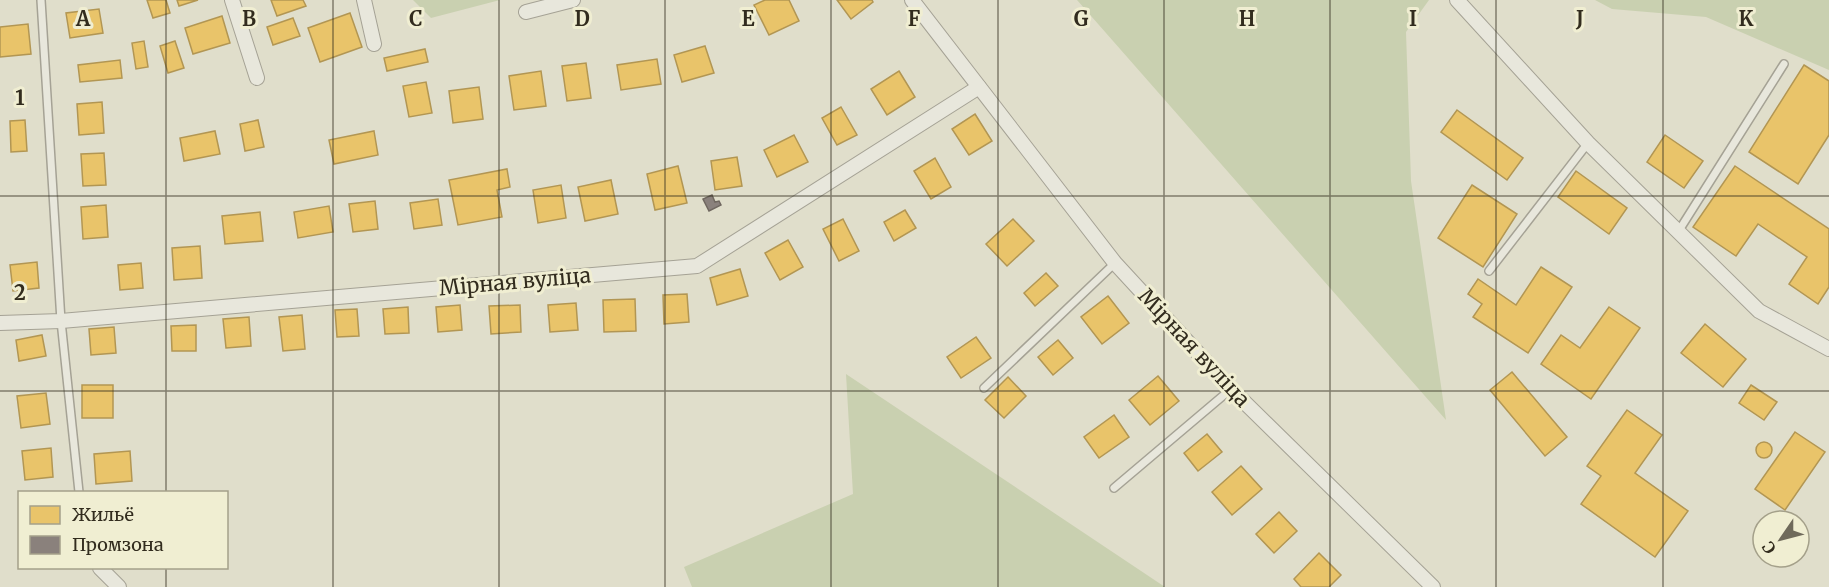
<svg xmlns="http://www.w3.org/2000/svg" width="1829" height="587" font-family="Merriweather,serif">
	<rect width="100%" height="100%" fill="#e0decb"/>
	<g fill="#c9d0b0">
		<polygon points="413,0 500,0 431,18"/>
		<polygon points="1077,0 1429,0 1406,32 1411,181 1446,420"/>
		<polygon points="1595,0 1829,0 1829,70 1706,17 1612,9"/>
		<polygon points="846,374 1165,587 692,587 684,567 853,494"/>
	</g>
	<g fill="#e9c46a" stroke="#b29653" stroke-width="1.5">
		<polygon points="147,0 166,0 170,13 153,18"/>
		<polygon points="177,0 198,0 179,6"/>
		<polygon points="271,0 303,0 306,6 277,16"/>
		<polygon points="765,0 789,0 799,21 769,35 754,5"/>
		<polygon points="837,0 872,0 873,2 851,19"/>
		<polygon points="99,9 103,33 70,38 66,13"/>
		<polygon points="350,13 362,47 320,62 308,28"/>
		<polygon points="222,16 230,43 193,54 185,28"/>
		<polygon points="293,18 300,36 273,45 267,27"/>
		<polygon points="28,24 31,54 0,57 0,27"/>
		<polygon points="144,41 148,67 136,69 132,43"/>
		<polygon points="175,41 184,68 168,73 160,46"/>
		<polygon points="705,46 714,73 682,82 674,55"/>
		<polygon points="425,49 428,62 387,71 384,58"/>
		<polygon points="657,59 661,84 621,90 617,65"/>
		<polygon points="120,60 122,78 80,82 78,65"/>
		<polygon points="586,63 591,98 567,101 562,66"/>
		<polygon points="1804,65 1829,81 1829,135 1798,184 1749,152"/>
		<polygon points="541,71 546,106 514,110 509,76"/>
		<polygon points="899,71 915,97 887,115 871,89"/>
		<polygon points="426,82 432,113 409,117 403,86"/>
		<polygon points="479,87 483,119 453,123 449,91"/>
		<polygon points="102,102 104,133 79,135 77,104"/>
		<polygon points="841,107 857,135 837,145 822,118"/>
		<polygon points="1457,110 1523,158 1507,180 1441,132"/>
		<polygon points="975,114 992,141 969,155 952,129"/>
		<polygon points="25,120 27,151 11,152 10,121"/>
		<polygon points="258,120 264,147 245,151 240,124"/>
		<polygon points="215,131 220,154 184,161 180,138"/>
		<polygon points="374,131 378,155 334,164 329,140"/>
		<polygon points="794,135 808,162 777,177 764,150"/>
		<polygon points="1665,135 1703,161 1684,188 1647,162"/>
		<polygon points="104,153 106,185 83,186 81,154"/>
		<polygon points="737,157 742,186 715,190 711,161"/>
		<polygon points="935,158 951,187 931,199 914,171"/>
		<polygon points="678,166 687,203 655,210 647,174"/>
		<polygon points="1735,166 1829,229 1829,287 1818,304 1789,284 1807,257 1758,224 1736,256 1693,227"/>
		<polygon points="507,169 510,187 497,190 502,217 458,225 449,180"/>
		<polygon points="1576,171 1627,208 1609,234 1558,197"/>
		<polygon points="611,180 618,214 585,221 578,187"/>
		<polygon points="561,185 566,218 538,223 533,190"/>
		<polygon points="1472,185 1517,214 1483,267 1438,238"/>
		<polygon points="438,199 442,225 414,229 410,203"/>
		<polygon points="375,201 378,229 353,232 349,204"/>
		<polygon points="106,205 108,237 83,239 81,207"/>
		<polygon points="329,206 333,232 298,238 294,212"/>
		<polygon points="905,210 916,228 894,241 884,222"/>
		<polygon points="260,212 263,241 225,244 222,216"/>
		<polygon points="843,219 859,251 839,261 823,229"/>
		<polygon points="1013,219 1034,241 1007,266 986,244"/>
		<polygon points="788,240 803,267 780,280 765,253"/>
		<polygon points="200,246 202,278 174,280 172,248"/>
		<polygon points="37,262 39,288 13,291 10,265"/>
		<polygon points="141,263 143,288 120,290 118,265"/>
		<polygon points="1541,267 1572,287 1528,353 1473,317 1482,304 1468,294 1478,279 1516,305"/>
		<polygon points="740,269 748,296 717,305 710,278"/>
		<polygon points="1046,273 1058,286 1035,306 1024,293"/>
		<polygon points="687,294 689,322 664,324 663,295"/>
		<polygon points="1108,296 1129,323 1102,344 1081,317"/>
		<polygon points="635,299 636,331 604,332 603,300"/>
		<polygon points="576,303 578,330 550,332 548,305"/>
		<polygon points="460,305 462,330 438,332 436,307"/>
		<polygon points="520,305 521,332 491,334 489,306"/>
		<polygon points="408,307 409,333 385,334 383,309"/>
		<polygon points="1609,307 1640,328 1591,399 1541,364 1561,335 1580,348"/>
		<polygon points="357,309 359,336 337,337 335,310"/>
		<polygon points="302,315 305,349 283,351 279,317"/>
		<polygon points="249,317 251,346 226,348 223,319"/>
		<polygon points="1705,324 1746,359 1723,387 1681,353"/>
		<polygon points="196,325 196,351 172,351 171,326"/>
		<polygon points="114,327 116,353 91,355 89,329"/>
		<polygon points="42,335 46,356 19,361 16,340"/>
		<polygon points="976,337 991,358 961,378 947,357"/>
		<polygon points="1058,340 1073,358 1053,375 1038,357"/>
		<polygon points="1512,372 1567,437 1545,456 1490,390"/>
		<polygon points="1158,376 1179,401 1150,425 1129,400"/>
		<polygon points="1008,377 1026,396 1004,418 985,400"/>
		<rect x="82" y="385" width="31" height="33"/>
		<polygon points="1751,385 1777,402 1764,420 1739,403"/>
		<polygon points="46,393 50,424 21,428 17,396"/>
		<polygon points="1627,410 1662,435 1635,473 1688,511 1655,557 1581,504 1601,476 1587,466"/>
		<polygon points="1114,415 1129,437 1099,458 1084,437"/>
		<polygon points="1795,432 1825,452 1785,510 1755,489"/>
		<polygon points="1207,434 1222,452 1198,471 1184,453"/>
		<circle cx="1764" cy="450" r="8"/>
		<polygon points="51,448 53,477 25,480 22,451"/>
		<polygon points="130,451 132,481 96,484 94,454"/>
		<polygon points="1241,466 1262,489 1232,515 1212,492"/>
		<polygon points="1279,512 1297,531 1274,553 1256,534"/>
		<polygon points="1319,553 1341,575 1329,587 1301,587 1294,579"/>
	</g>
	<polygon fill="#8a817c" stroke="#706860" stroke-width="1.5" points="712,195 715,202 719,201 721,205 709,211 703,199"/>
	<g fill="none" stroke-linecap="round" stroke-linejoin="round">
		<g stroke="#a5a295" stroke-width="10">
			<g id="lane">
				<polyline points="41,0 61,321 79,492"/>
				<polyline points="1678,232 1784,64"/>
				<polyline points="1489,271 1588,143"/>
				<polyline points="984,388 1115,263"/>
				<polyline points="1114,488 1231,389"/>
			</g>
		</g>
		<g stroke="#a5a295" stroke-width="16">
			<g id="street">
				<polyline points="232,0 257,78"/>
				<polyline points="364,0 374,44"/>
				<polyline points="912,0 1115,263 1231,389 1433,587"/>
				<polyline points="1457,0 1588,143 1759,311 1829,349"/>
				<polyline points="526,12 573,0"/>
				<polyline points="0,323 61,321 697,266 979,87"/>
				<polyline points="100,568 119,587"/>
			</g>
		</g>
		<use href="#lane" stroke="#e8e7dc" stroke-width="7"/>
		<use href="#street" stroke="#e8e7dc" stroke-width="14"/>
	</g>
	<path fill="none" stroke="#322c1e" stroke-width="1.5" stroke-opacity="0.55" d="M166 0V492M333 0V587M499 0V587M665 0V587M831 0V587M998 0V587M1164 0V587M1330 0V587M1496 0V587M1663 0V587M0 196H1829M0 391H1829M166 568V587"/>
	<g text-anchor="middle" stroke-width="6" stroke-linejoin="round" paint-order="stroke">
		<g font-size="21" fill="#322c1e" stroke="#f0eed2">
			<text transform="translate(515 282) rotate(-5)" y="7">Мірная вуліца</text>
			<text transform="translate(1194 348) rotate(47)" y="7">Мірная вуліца</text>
		</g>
	</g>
	<g font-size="20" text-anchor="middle" font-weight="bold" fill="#322c1e" stroke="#f0eed2" stroke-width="6" stroke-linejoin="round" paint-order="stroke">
		<text x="83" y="26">A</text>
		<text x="249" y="26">B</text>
		<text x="416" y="26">C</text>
		<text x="582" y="26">D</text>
		<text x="748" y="26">E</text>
		<text x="914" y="26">F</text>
		<text x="1081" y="26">G</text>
		<text x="1247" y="26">H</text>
		<text x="1413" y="26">I</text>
		<text x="1580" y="26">J</text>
		<text x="1746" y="26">K</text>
		<text x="20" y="105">1</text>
		<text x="20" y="300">2</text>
	</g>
	<rect x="18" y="491" width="210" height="78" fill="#f0eed2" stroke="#a4a08a" stroke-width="1.5"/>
	<rect x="30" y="506" width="30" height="18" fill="#e9c46a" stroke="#a4a08a" stroke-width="1.5"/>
	<text x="72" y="521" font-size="18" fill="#322c1e">Жильё</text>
	<rect x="30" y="536" width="30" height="18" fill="#8a817c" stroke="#a4a08a" stroke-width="1.5"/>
	<text x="72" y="551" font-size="18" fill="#322c1e">Промзона</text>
	<g transform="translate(1781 539) rotate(235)"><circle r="28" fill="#f0eed2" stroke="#a4a08a" stroke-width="1.5"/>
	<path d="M0-4.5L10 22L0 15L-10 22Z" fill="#6f6a5b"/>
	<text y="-9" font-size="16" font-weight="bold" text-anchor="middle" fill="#322c1e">С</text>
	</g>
</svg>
